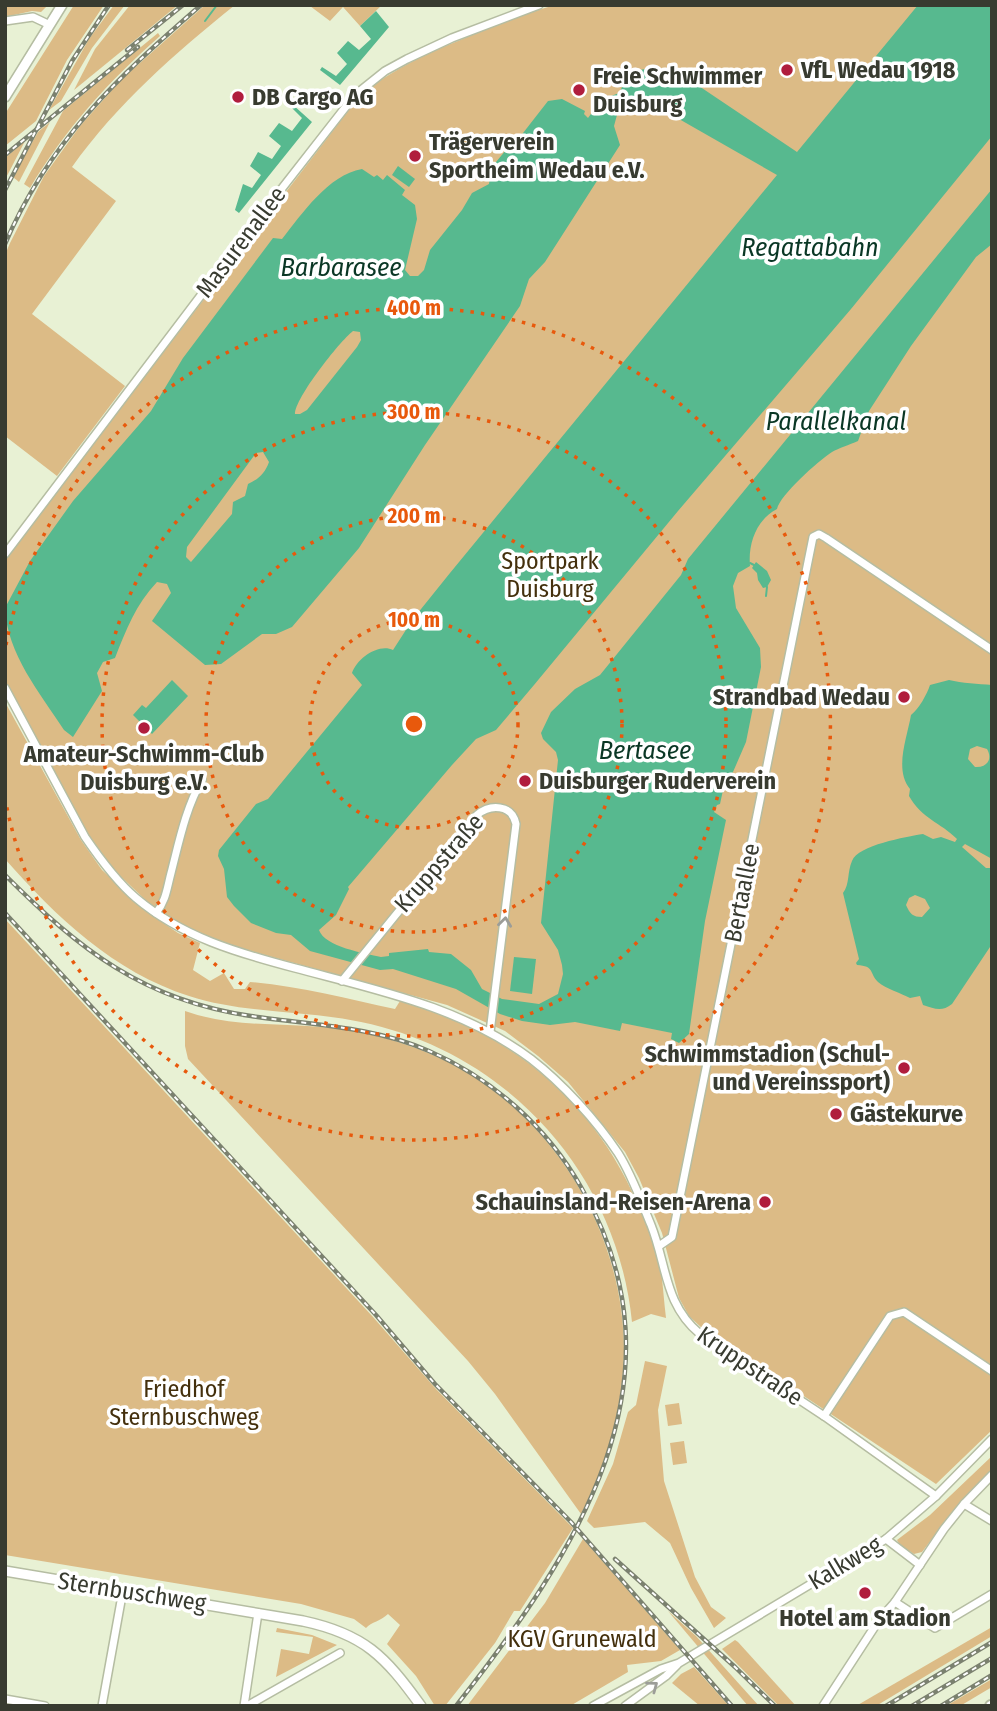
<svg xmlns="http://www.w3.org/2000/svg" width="997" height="1711" font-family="'Fira Sans Condensed',sans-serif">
	<rect width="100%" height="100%" fill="#e8f1d4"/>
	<g fill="#dcbb86">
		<polygon points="5,5 48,5 41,12 32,11 5,17"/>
		<polygon points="74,5 104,5 67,60 36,121 5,146 5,114"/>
		<polygon points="114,5 125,5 92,48 61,101 49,110 89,39"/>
		<polygon points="130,5 178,5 74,90 95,49"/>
		<path d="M205 5H235C175 53 117 104 72 167L116 201 32 314 125 386 57 476 5 436V255L10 243 44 176 80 126 122 79Z"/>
		<polygon points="382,5 360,26 343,7 330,21 310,6"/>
		<path d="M555 5H992V1430L936 1484 703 1329 689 1316 679 1298 662 1233 639 1178 625 1152 568 1082 538 1056 505 1031 447 1005 221 943 190 930 156 910 115 871 88 834 5 680V559L358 98C394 66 438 49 482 31 506 22 530 12 555 5Z"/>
		<path d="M158 33 160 36C109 81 65 129 30 188L24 184 63 111Z"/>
		<polygon points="50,122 19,182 13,177 38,132"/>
		<polygon points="25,141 8,174 5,179 5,158"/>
		<path d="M5 702 81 840 102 870 153 916 178 933 200 943 193 970 210 981 224 973 234 989H245L250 982C299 986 347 999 395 1009L400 1001C509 1031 594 1100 638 1205 647 1226 657 1248 661 1270 663 1286 664 1302 666 1318L651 1314 632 1322C617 1173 507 1052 361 1022 305 1010 244 1014 189 996 114 972 56 917 5 859Z"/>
		<path d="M5 919 373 1317 436 1389 573 1528 520 1611H514L495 1643 445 1706H435L416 1676 387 1644 400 1625 388 1614C381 1621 371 1622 366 1628L354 1619 301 1604 5 1555Z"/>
		<path d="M185 1011C230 1027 275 1023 321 1027 349 1029 378 1035 404 1044 534 1085 624 1217 624 1351 623 1408 607 1463 581 1514L495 1394 468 1361 188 1059 185 1046Z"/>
		<polygon points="645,1361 667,1366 658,1410 664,1481 695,1577 711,1607 726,1618 714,1628 691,1588 670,1543 645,1522 594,1528 587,1521 613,1464 628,1412 636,1405"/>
		<polygon points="679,1403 682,1424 668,1426 665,1405"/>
		<polygon points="684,1441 687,1463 673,1465 670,1443"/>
		<polygon points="992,1456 992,1470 961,1501 922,1552 914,1554 900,1545 897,1540 930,1515"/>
		<polygon points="583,1539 680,1650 661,1661 627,1665 628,1672 570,1706 467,1706 545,1603"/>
		<polygon points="668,1611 696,1636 759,1706 748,1706"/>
		<polygon points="992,1627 992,1636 876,1706 856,1706"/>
		<polygon points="277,1628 312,1635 337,1645 276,1677 281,1649 309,1654 313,1637 276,1632"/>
		<polygon points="735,1640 738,1642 796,1706 779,1706 722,1649"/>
		<polygon points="694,1667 729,1706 700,1706 672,1683 681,1674"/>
		<polygon points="992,1679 992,1687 960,1706 946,1706"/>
	</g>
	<g fill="#57b98f" fill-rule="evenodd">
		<path d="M918 5H992V136L851 309 678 511 534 685 496 730 476 739 452 765 348 887 349 889 336 915 319 930C325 947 364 953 381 957L389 956V953L428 949 429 952 451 954 471 970 482 989 502 999 539 1004 558 994 563 974 562 965 558 950 541 923 558 760 556 752 543 739 541 733 551 712 575 689 600 675 681 575 688 559 992 189V244L976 257 911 346 869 411 858 441C849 445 839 448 832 452 818 461 780 495 777 509 756 520 748 544 750 566L738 573 733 586 736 608 760 648 761 667 746 742 733 772 725 781 720 804 717 805 714 812 726 820 705 921 689 1034 679 1043 671 1039 672 1033 622 1023 620 1031 575 1022 550 1025 522 1021 500 1014 456 989 393 969 380 970 310 951 291 935 276 933 251 923 234 906 227 897 224 869 218 856 219 850 256 804 268 799 362 685 352 673C357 658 379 643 393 650L413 619 450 573 777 175 658 107 640 104 617 115 614 126 620 145 545 262 529 279 520 306 425 445 359 548 292 627 276 634H262L221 664 205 665 152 621 171 593 167 584 157 582C136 604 126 630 115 658L103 662 97 673 102 691 73 737 64 730C40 693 7 654 5 608L30 561 73 501 151 411 183 358 273 238 282 239C302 214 328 175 362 169L374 177 377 175 383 180 387 175 405 190 402 195 415 205 417 219 405 270 410 276H418L424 270 430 250 462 210 472 193 489 184 491 168 506 150 509 151 548 101 562 99 585 111 584 114 588 118 601 100 619 93 629 74C649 66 661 67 681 74L797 152ZM353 331 360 332 361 340 357 347 307 410 300 414H295C295 398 339 342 353 331ZM263 452 269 462C265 473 259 479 248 484L245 496 233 502 232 514 191 562 186 557 187 547 256 453Z"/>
		<polygon points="376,11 389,27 340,85 320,70 322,67 336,76 347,64 337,53 348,41 359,50 371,39 360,26"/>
		<polygon points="292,104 312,122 239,213 235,210 243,184 252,188 261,175 250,166 258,152 272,159 281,146 269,136 279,123 292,131 302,118 290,106"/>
		<polygon points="398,166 415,179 409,187 392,175"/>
		<polygon points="756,562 767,571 771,580 767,587 763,588 758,580 757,573 752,568"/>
		<polygon points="172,680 188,696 152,734 133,715 142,705 146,708"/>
		<path d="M949 680C962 683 978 684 992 685V859L965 844 962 847 986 868H992V944L952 1004C942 1012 935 1009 923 1005L920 996 910 998C901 993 886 989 878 982 869 973 875 966 857 965L856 963 859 959 843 893C850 884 847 872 852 861 858 845 906 837 923 834L933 839 941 837 955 842 957 839C940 822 922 819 909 796L910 789C894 770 907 738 911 715 919 709 927 694 930 685ZM977 746 987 749C993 759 987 768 975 767L968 759 970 749ZM915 895 925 899 930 908 922 917C913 917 910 914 906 905L909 898Z"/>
		<polygon points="514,957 536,959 532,994 510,991"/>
	</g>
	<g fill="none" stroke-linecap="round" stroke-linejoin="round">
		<g stroke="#57b98f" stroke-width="2">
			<polyline points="205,21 217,5"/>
			<polyline points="750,563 754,565"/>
			<polyline points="766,596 767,587"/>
		</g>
		<g stroke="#b5bda2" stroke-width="10">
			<g id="minor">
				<polyline points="5,21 33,17 50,25"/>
				<polyline points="5,554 283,187 355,95 385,71 407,59 452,38 539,5"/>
				<path d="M5 688 85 837C100 859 116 881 136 898 182 937 238 953 295 968 377 990 462 1007 531 1059 562 1083 596 1120 618 1153 632 1175 641 1201 651 1225 667 1265 664 1304 700 1334L824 1416 936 1496"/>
				<path d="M156 913C166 901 167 888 171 873 179 842 186 807 202 780"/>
				<path d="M342 981 477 815C490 804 512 804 516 824L490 1032"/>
				<polyline points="659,1246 672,1237 813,537 819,534 826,538 992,650"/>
				<polyline points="824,1416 890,1316 904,1312 992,1371"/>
				<polyline points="964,1504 992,1521"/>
				<polyline points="886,1539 920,1565"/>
				<polyline points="895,1602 935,1628 992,1594"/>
				<polyline points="5,1699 45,1706"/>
				<polyline points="102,1706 123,1590"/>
				<polyline points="244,1706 258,1613"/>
				<polyline points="247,1706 340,1653"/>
				<polyline points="593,1706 661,1669 679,1663 886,1539 936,1496 992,1439"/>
				<polyline points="625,1706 666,1676 677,1665"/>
				<polyline points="823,1706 879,1620 895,1602 944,1529 964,1504 992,1475"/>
			</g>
		</g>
		<g stroke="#b5bda2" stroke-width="12">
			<g id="major">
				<polyline points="5,97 62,5"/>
				<path d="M5 1571 303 1621C364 1634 385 1656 421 1706"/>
			</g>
		</g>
		<g stroke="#b5bda2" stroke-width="14">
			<polyline id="highway" points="991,1706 992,1706"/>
		</g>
		<use href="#minor" stroke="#fff" stroke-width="7"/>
		<use href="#major" stroke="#fff" stroke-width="9"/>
		<use href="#highway" stroke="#fff" stroke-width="10"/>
		<g stroke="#7b816f" stroke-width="4.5">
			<g id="rail">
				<polyline points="127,50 183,5"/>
				<polyline points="5,155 138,47"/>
				<polyline points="5,190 72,61 109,5"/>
				<path d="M5 244C49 141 118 77 201 5"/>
				<path d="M5 875C80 950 143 1000 251 1016 311 1025 372 1026 429 1051 493 1079 547 1127 581 1187 693 1380 575 1554 456 1706"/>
				<polyline points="5,913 376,1315 435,1384 571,1522 732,1706"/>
				<polyline points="615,1559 735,1667 775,1706"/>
				<polyline points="886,1706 992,1642"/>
				<polyline points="912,1706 992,1658"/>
				<polyline points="941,1706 992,1675"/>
			</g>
		</g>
		<use href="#rail" stroke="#fff" stroke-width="2" stroke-dasharray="5" stroke-linecap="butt"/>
	</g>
	<defs><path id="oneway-chevron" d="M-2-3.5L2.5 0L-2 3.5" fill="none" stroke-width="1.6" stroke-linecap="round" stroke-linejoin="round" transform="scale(1.75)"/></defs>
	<g stroke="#9c9d98">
		<use href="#oneway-chevron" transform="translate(505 922) rotate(-83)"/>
		<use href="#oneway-chevron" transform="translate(653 1686) rotate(-37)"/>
	</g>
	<g fill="none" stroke="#e8590c" stroke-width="3.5" stroke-dasharray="3.5 7">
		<circle cx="414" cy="724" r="104"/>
		<circle cx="414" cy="724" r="208"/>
		<circle cx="414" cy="724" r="312"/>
		<path d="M6 645A416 416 0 1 1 6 803"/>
	</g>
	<g fill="#b01d3d" stroke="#fff" stroke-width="2.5">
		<circle cx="787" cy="70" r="7"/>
		<circle cx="579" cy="90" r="7"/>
		<circle cx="238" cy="97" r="7"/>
		<circle cx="415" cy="156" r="7"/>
		<circle cx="904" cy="697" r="7"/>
		<circle cx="144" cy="728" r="7"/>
		<circle cx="525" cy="781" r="7"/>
		<circle cx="904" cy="1068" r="7"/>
		<circle cx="836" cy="1114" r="7"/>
		<circle cx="765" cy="1202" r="7"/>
		<circle cx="865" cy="1593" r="7"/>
	</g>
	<g text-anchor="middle" stroke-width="7" stroke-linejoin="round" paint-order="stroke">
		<g font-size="24" font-weight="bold" fill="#383b30" stroke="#fff" text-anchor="start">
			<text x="801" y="78">VfL Wedau 1918</text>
			<text x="593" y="84">Freie Schwimmer<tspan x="593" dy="28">Duisburg</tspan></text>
			<text x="252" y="105">DB Cargo AG</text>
			<text x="429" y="150">Trägerverein<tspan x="429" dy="28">Sportheim Wedau e.V.</tspan></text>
			<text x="890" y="705" text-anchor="end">Strandbad Wedau</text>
			<text x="144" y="762" text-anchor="middle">Amateur-Schwimm-Club<tspan x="144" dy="28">Duisburg e.V.</tspan></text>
			<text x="539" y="789">Duisburger Ruderverein</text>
			<text x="890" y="1062" text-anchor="end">Schwimmstadion (Schul-<tspan x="890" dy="28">und Vereinssport)</tspan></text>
			<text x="850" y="1122">Gästekurve</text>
			<text x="751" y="1210" text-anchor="end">Schauinsland-Reisen-Arena</text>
			<text x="865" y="1626" text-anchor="middle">Hotel am Stadion</text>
		</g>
		<g font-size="24" fill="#383b30" stroke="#fff">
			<text transform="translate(241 242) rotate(-53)" y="8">Masurenallee</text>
			<text transform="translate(439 863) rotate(-49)" y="8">Kruppstraße</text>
			<text transform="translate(742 893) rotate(-79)" y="8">Bertaallee</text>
			<text transform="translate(750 1366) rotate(34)" y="8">Kruppstraße</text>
			<text transform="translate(845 1563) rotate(-31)" y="8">Kalkweg</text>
			<text transform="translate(132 1592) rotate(9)" y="8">Sternbuschweg</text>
		</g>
		<g font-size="24" fill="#44300d" stroke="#fff">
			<text x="550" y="569">Sportpark<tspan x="550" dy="28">Duisburg</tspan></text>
			<text x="184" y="1397">Friedhof<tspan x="184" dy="28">Sternbuschweg</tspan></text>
			<text x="582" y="1647">KGV Grunewald</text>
		</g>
		<g font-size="26" font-style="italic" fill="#0a3725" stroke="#fff">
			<text x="810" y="256">Regattabahn</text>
			<text x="341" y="276">Barbarasee</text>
			<text x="836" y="430">Parallelkanal</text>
			<text x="645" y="759">Bertasee</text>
		</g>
	</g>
	<circle cx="414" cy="724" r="10" fill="#e8590c" stroke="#fff" stroke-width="3.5"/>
	<g font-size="21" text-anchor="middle" font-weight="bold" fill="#e8590c" stroke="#fff" stroke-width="7" stroke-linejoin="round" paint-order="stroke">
		<text x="414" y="315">400 m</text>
		<text x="414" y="419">300 m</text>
		<text x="414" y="523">200 m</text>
		<text x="414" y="627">100 m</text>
	</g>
	<rect width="997" height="1711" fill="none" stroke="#383b30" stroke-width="14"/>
</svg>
